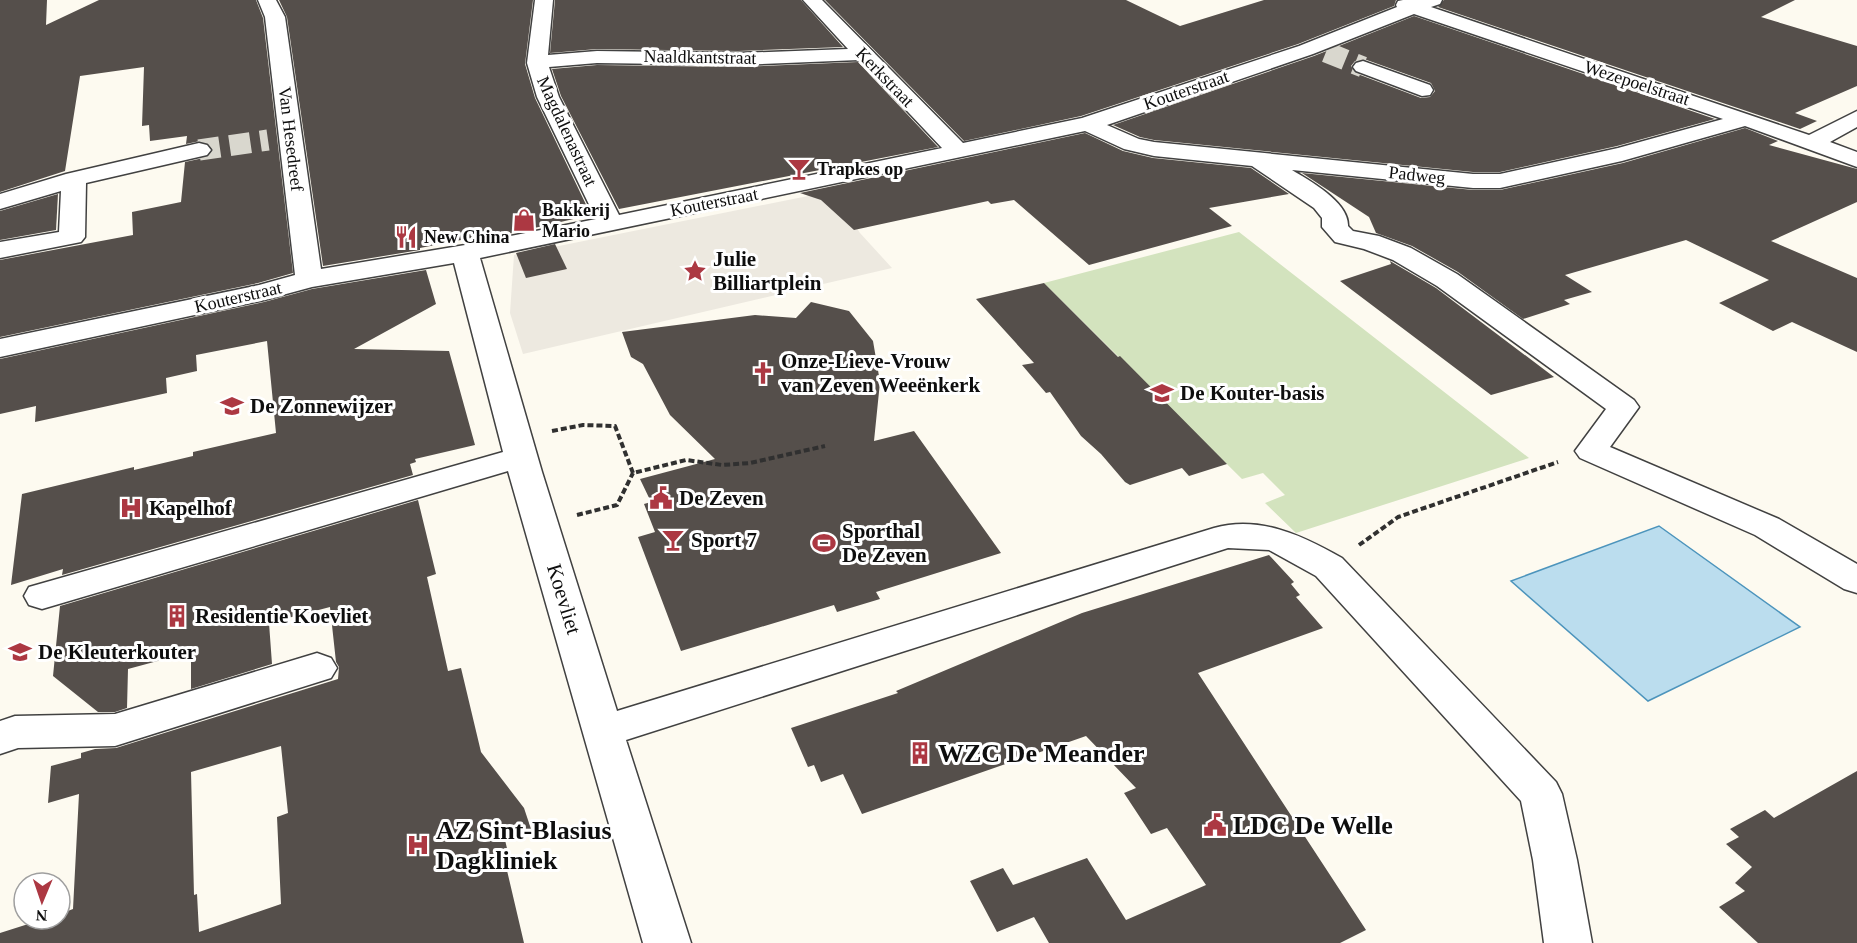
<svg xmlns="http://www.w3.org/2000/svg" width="1857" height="943" font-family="Georgia,serif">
	<rect width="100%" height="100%" fill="#fdfaf0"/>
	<polygon fill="#d3e3be" points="1239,232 1529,458 1296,533 1265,503 1285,495 1263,473 1242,479 1044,283"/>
	<polygon fill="#ede9e0" points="833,191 860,233 892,268 523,354 510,313 514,255"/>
	<polygon fill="#bde" stroke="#4c94bc" stroke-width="1.5" points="1659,526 1800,627 1648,701 1511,581"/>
	<g fill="#554f4b" fill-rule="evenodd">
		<polygon points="0,0 47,0 46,25 99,0 256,0 263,18 293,273 258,283 0,337 0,260 133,235 132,212 181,202 185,162 208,157 213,150 209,144 200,141 186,144 187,136 150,141 149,125 142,126 144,67 80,76 65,171 0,192"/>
		<polygon points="279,0 533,0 525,64 535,98 591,215 508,234 507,231 420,248 420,250 323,266 287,17"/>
		<polygon points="555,0 801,0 843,47 738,51 597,49 550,53"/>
		<polygon points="825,0 1126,0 1180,26 1264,0 1396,0 1394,6 1298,44 1081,116 964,141"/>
		<polygon points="1444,0 1795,0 1761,17 1857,46 1857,86 1795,113 1817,121 1800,129 1438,7"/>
		<path d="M1414 16 1715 119 1617 146 1500 172H1473L1154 140 1140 137 1113 125 1314 56ZM1364 59 1431 83 1435 91 1430 97 1421 98 1355 73 1351 66 1355 61Z"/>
		<polygon points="858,62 938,147 619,209 561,96 552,69 597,65 738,67"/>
		<polygon points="1745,128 1778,141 1769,145 1857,169 1857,202 1771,241 1857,278 1857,352 1792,322 1773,331 1719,303 1769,280 1686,240 1565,275 1592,292 1564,300 1570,304 1523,319 1458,272 1412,246 1376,233 1369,217 1302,173 1473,190 1500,190 1623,163"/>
		<polygon points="1085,133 1123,151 1153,158 1251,168 1289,194 1209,208 1232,226 1089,265 1014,200 991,204 988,201 854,230 821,200 800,193"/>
		<polygon points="58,194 56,230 0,240 0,211"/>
		<polygon points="555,244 567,269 526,278 516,253"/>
		<polygon points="1390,261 1436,288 1554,377 1491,395 1340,281 1391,264"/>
		<polygon points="426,270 436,304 354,349 449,351 475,445 415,459 416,462 410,464 413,475 62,575 63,569 11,585 22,494 134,467 134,470 193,456 193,452 276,433 267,341 196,355 197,371 166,378 167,393 35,422 36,406 0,414 0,359 264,302 312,289"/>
		<polygon points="1044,283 1118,357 1120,356 1227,464 1189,476 1182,468 1130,485 1125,482 1101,454 1081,436 1050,392 1046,393 1022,365 1034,363 976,299"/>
		<polygon points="811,302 849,311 873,341 880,382 874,441 914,431 1001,553 876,592 880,599 837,612 834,605 681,651 638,537 655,532 644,504 651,502 640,479 715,459 670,415 643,364 631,357 622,332 755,315 796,318"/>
		<path d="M418 500 436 574 427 577 448 671 461 668 481 752 524 808 533 835 505 840 510 861 505 862 524 943H0V933L44 919H60V914L73 909 79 794 48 803 51 766 81 758V753L95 749 116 748 338 679 339 667 336 662 330 607 269 623 272 664 191 689V652L128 669 127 708 115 712H98L53 676 60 606ZM281 746 288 813 277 817 281 904 199 932 197 894 194 895 191 772Z"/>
		<polygon points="1269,555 1294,582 1291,584 1300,595 1296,597 1323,628 1198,673 1366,930 1340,943 1049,943 1034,917 997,932 970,881 1003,868 1013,885 1087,858 1126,920 1206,885 1167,828 1151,834 1124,793 1136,788 1086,736 862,814 843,774 821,782 814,765 808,767 791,728 898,693 896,691 1082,613"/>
		<polygon points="1857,771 1857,943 1758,943 1719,907 1745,891 1735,883 1752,867 1726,844 1739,837 1730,829 1765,810 1774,818"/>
	</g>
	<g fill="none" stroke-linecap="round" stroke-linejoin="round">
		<g stroke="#d9d7ce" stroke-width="21" stroke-dasharray="21 10" stroke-linecap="butt">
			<polyline points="1326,52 1363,67"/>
			<polyline points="199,150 268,140"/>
		</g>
		<g stroke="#414141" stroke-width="3">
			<g id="minor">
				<path d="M258 0H276L285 17 321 269 465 245 596 219 537 97 527 63 535 0H553L548 55 597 51 738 53 848 49 803 0H822L963 143 1082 118 1299 46 1397 7 1396 5 1398 1 1403 0H1442L1440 4 1431 7 1809 135 1857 111V127L1830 142 1857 152V167L1745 126 1622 161 1500 188H1473L1292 170C1310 181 1349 202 1348 226L1353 231 1379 236 1411 248 1457 274 1634 400 1639 407 1610 447 1779 519 1857 564V593L1844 589 1755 535 1580 458 1575 451 1606 409 1437 286 1393 260 1364 249 1335 242 1322 227V218L1314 208 1252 166 1154 156 1124 149 1085 131 480 258 542 472 617 711 1214 528C1260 515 1303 536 1342 558L1556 782 1562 794 1577 860 1592 943H1544L1533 860 1521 801 1316 576 1269 550 1228 548 626 740 691 943H643L508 471 42 609 29 605 24 596 29 587 503 452 454 263 312 287 264 300 0 357V339L259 285 295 275 265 17ZM1414 14 1723 119 1618 148 1500 174H1473L1154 142 1139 139 1107 125 1313 54ZM859 60 942 148 619 215 559 97 549 67 597 63 738 65Z"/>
				<polygon points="1363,61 1430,85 1433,90 1430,95 1422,96 1356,71 1353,67 1356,63"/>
				<polygon points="199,143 207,145 211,150 207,155 86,183 85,237 81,242 0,258 0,242 59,232 61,191 0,209 0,194 66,174"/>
				<polygon points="317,653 331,658 337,668 331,678 115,746 18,748 0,754 0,721 15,716 115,714"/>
			</g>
		</g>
		<g stroke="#303030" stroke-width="4" stroke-dasharray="6 3" stroke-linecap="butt">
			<polyline points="552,431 583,425 615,426 633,473 686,460 722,465 750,463 825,446"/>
			<polyline points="577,515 617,505 633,473"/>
			<polyline points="1359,545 1398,517 1558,462"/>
		</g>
		<use href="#minor" fill="#fff" fill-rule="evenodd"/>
	</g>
	<defs>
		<g id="bar-bare" transform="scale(1.8)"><path d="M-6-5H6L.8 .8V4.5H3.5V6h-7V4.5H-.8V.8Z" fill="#ac3842" stroke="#fff" stroke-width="2.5" paint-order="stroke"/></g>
		<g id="shop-bare" transform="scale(1.8)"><path d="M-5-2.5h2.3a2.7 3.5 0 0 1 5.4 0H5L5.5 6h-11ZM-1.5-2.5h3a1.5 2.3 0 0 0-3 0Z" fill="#ac3842" stroke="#fff" stroke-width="2.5" paint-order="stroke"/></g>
		<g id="restaurant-bare" transform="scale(1.8)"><path d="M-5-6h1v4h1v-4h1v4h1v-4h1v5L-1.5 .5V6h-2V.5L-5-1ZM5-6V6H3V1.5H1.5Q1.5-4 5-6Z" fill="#ac3842" stroke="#fff" stroke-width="2.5" paint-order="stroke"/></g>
		<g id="sight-bare" transform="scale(1.8)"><path d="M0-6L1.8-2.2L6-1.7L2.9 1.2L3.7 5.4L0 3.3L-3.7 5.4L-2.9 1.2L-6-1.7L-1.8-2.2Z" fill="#ac3842" stroke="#fff" stroke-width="2.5" paint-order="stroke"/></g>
		<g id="church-bare" transform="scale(1.8)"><path d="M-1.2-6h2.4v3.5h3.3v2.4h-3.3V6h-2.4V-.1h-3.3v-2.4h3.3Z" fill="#ac3842" stroke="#fff" stroke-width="2.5" paint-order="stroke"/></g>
		<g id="school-bare" transform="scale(1.8)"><path d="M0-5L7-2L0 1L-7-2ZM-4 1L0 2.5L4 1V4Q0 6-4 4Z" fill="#ac3842" stroke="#fff" stroke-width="2.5" paint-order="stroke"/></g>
		<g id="civic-bare" transform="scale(1.8)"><path d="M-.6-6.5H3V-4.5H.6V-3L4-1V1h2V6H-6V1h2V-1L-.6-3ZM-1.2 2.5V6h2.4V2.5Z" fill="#ac3842" stroke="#fff" stroke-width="2.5" paint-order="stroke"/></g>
		<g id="hospital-bare" transform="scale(1.8)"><path d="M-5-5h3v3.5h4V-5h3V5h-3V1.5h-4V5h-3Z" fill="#ac3842" stroke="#fff" stroke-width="2.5" paint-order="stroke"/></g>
		<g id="stadium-bare" transform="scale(1.8)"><path d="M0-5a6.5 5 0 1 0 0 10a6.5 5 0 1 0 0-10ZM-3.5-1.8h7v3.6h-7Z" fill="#ac3842" stroke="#fff" stroke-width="2.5" paint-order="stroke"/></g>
		<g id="building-bare" transform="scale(1.8)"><path d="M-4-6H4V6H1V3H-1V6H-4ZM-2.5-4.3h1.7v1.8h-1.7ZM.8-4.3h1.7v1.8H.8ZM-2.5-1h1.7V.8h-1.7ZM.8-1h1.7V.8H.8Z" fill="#ac3842" stroke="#fff" stroke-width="2.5" paint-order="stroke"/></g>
	</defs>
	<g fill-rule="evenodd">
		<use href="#bar-bare" x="799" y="169"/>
		<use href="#shop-bare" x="524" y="220"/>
		<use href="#restaurant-bare" x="406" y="237"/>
		<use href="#sight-bare" x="695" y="271"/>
		<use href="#church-bare" x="763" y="373"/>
		<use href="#school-bare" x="1162" y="393"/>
		<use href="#school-bare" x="232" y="406"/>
		<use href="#civic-bare" x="661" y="498"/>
		<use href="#hospital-bare" x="131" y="508"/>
		<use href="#bar-bare" x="673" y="540"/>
		<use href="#stadium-bare" x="824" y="543"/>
		<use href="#building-bare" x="177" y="616"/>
		<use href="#school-bare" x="20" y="652"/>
		<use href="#building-bare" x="920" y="753"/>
		<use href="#civic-bare" x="1215" y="825"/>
		<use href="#hospital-bare" x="418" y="845"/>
	</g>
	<g text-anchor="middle" stroke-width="6" stroke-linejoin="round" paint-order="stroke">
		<g font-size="18" fill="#0e0e0e" stroke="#fff">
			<text transform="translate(700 57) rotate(1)" y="6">Naaldkantstraat</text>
			<text transform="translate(885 77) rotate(46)" y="6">Kerkstraat</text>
			<text transform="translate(1637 83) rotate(18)" y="6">Wezepoelstraat</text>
			<text transform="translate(1186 90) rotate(-19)" y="6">Kouterstraat</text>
			<text transform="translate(567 131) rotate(65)" y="6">Magdalenastraat</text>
			<text transform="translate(291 139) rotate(83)" y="6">Van Hesedreef</text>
			<text transform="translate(1417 175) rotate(6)" y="6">Padweg</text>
			<text transform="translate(714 202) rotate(-11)" y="6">Kouterstraat</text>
			<text transform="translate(238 297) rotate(-13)" y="6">Kouterstraat</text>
		</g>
		<g font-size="18" font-weight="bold" fill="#0e0e0e" stroke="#fff" text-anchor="start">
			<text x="817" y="175">Trapkes op</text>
			<text x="542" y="216">Bakkerij<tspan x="542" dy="21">Mario</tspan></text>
			<text x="424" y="243">New China</text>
		</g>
		<g font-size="21" font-weight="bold" fill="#0e0e0e" stroke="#fff" text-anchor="start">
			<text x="713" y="266">Julie<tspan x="713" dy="24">Billiartplein</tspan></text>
			<text x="781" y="368">Onze-Lieve-Vrouw<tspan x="781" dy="24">van Zeven Weeënkerk</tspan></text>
			<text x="1180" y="400">De Kouter-basis</text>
			<text x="250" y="413">De Zonnewijzer</text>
			<text x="679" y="505">De Zeven</text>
			<text x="149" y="515">Kapelhof</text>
			<text x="842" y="538">Sporthal<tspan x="842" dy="24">De Zeven</tspan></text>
			<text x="691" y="547">Sport 7</text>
			<text x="195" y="623">Residentie Koevliet</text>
			<text x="38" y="659">De Kleuterkouter</text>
		</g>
		<g font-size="21" fill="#0e0e0e" stroke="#fff">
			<text transform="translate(564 599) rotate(73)" y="7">Koevliet</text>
		</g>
		<g font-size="26" font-weight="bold" fill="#0e0e0e" stroke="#fff" text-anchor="start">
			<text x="938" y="762">WZC De Meander</text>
			<text x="1233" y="834">LDC De Welle</text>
			<text x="436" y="839">AZ Sint-Blasius<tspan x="436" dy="30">Dagkliniek</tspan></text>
		</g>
	</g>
	<g transform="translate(42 901) rotate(182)"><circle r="28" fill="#ffffff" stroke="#9f9f9f" stroke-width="1.5"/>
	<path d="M0-4.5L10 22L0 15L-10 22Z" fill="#ac3842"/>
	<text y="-9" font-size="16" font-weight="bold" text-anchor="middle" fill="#0e0e0e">N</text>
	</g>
</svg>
